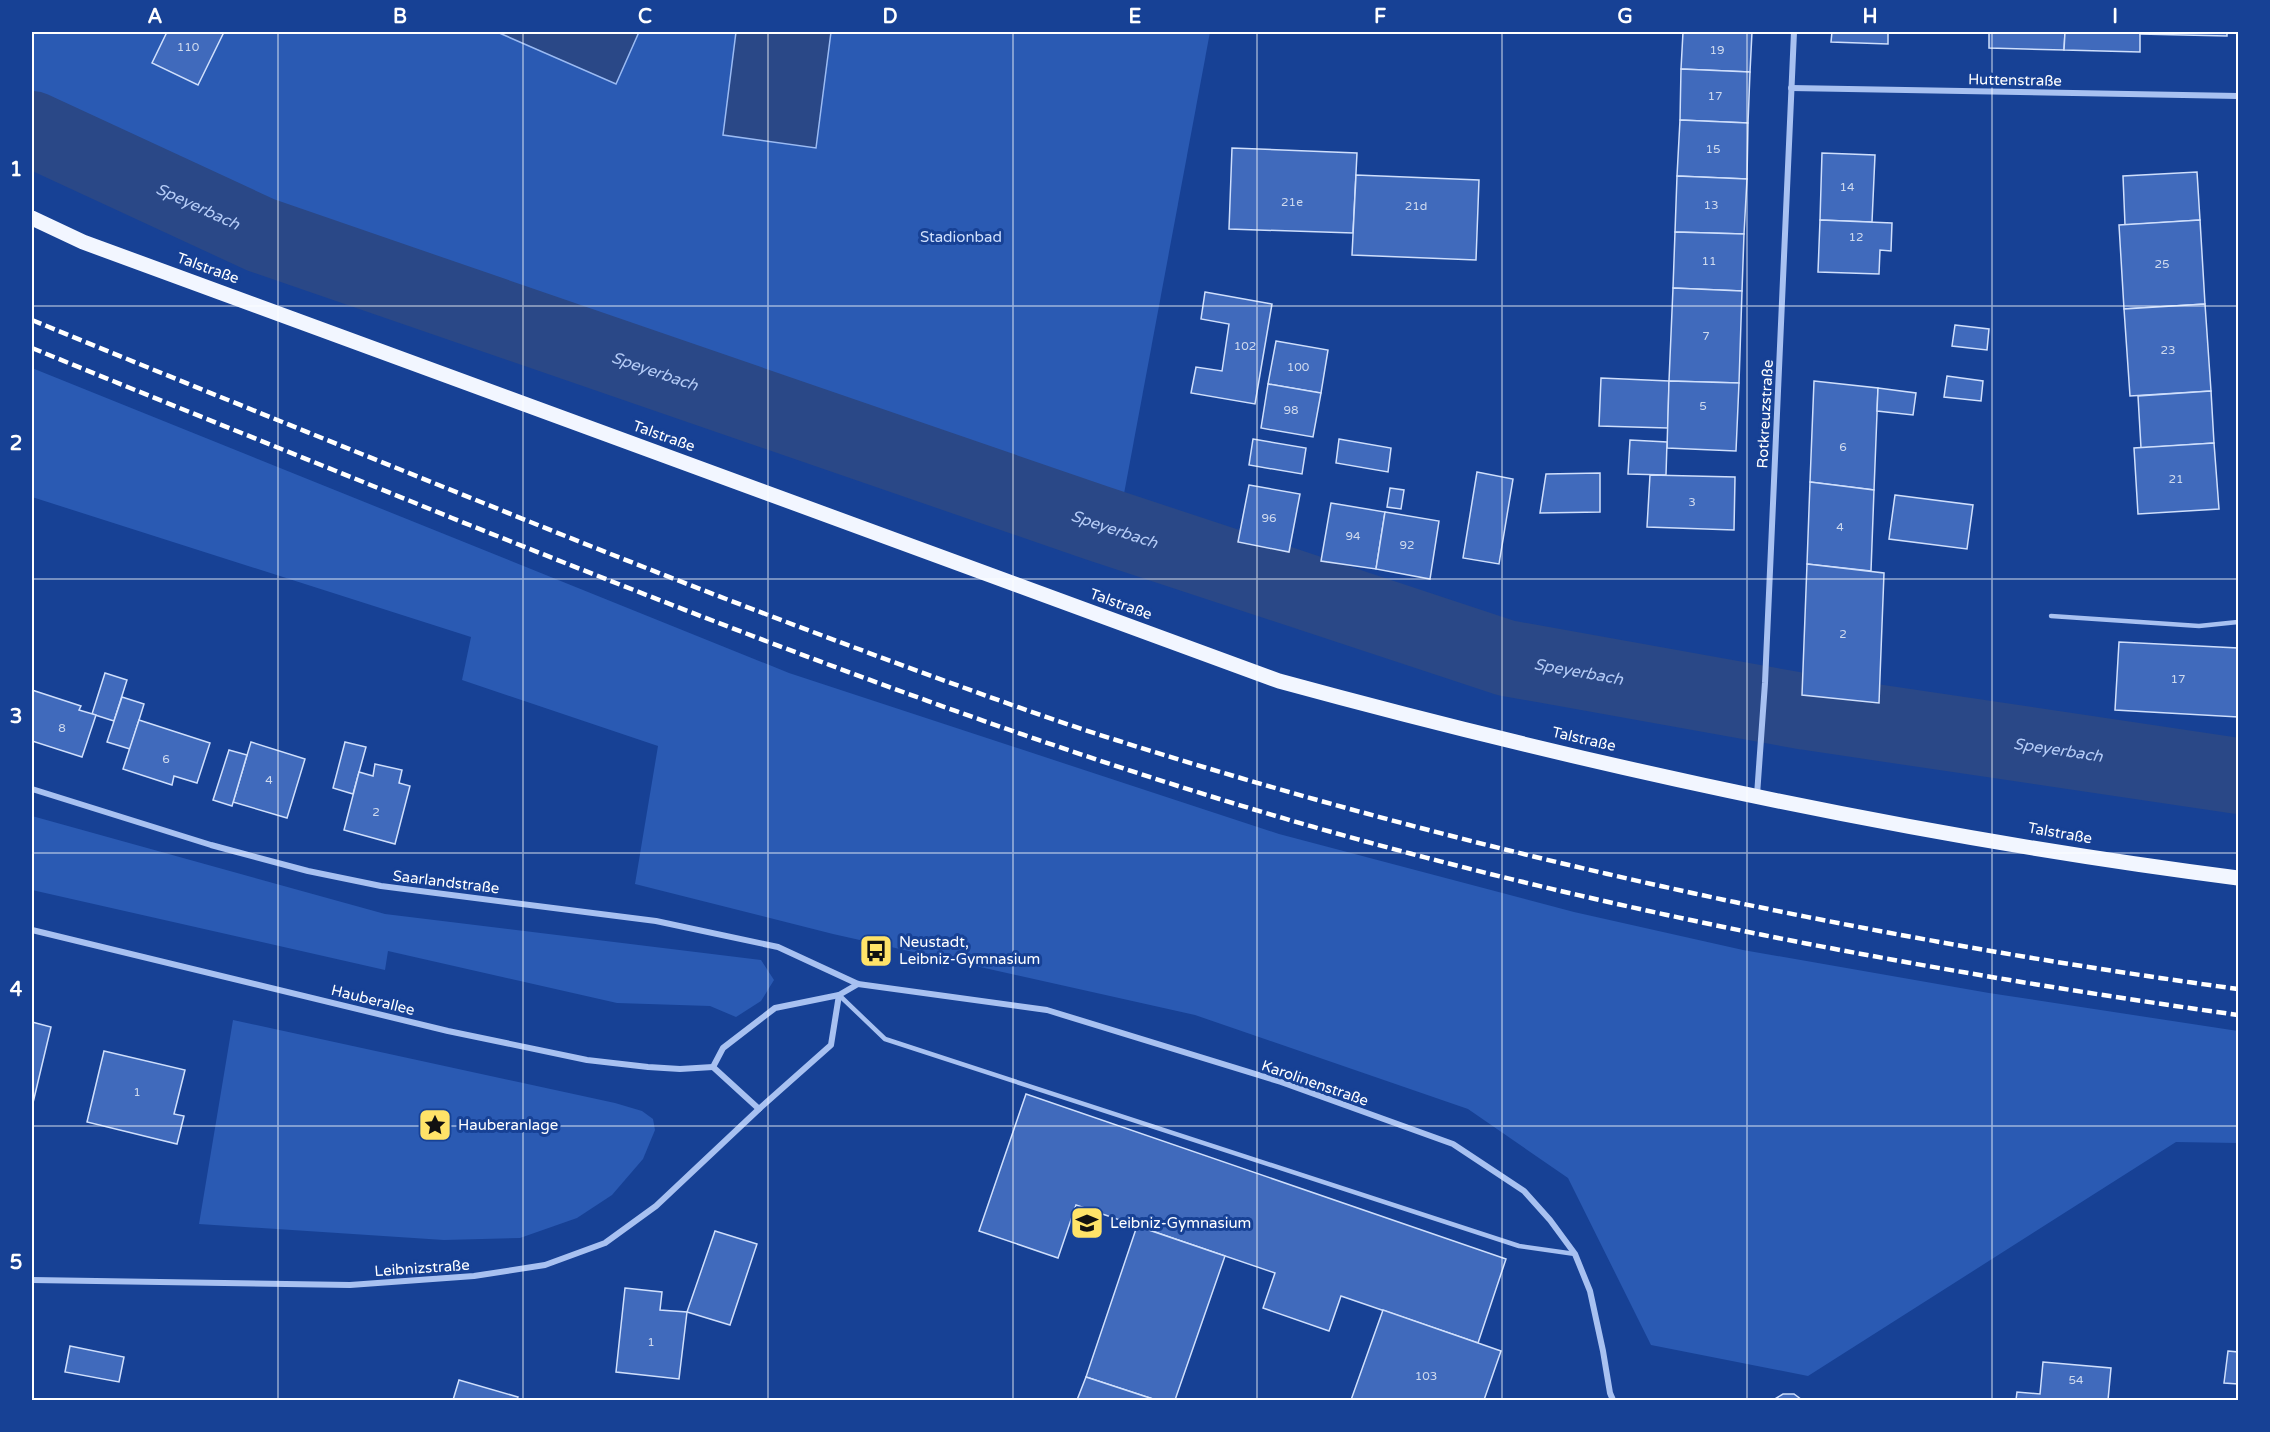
<svg xmlns="http://www.w3.org/2000/svg" width="2270" height="1432" font-family="'Varela Round',sans-serif">
	<rect width="100%" height="100%" fill="#174195"/>
	<g fill="#2a5ab3">
		<polygon points="32,32 1210,32 1121,510 221,200 32,112"/>
		<polygon points="32,368 789,673 1279,834 1574,912 1743,950 1989,993 2238,1031 2238,1143 2176,1142 1808,1376 1651,1345 1568,1178 1468,1109 1195,1015 833,934 635,884 658,746 462,680 471,637 32,497"/>
		<polygon points="32,816 385,914 761,960 774,980 761,1001 736,1017 710,1006 617,1003 388,951 385,970 32,890"/>
		<polygon points="233,1020 615,1103 642,1111 653,1119 655,1130 643,1159 612,1195 577,1218 520,1238 444,1240 199,1224"/>
	</g>
	<g fill="#2a4887" stroke="#9bbbf3" stroke-width="1.5">
		<polygon points="497,32 639,32 616,84"/>
		<polygon points="736,32 831,32 816,148 723,135"/>
	</g>
	<g fill="none" stroke-linecap="round" stroke-linejoin="round">
		<path stroke="#2a4887" stroke-width="76" id="s1" d="M32 129 261 235 1097 523 1506 658 1807 712 2238 776"/>
	</g>
	<g fill="#406abc" stroke="#cfdffc" stroke-width="1.5">
		<polygon points="167,32 224,32 198,85 152,63"/>
		<polygon points="1683,32 1752,32 1750,72 1681,69"/>
		<polygon points="1832,32 1888,32 1888,44 1831,42"/>
		<polygon points="1989,32 2065,32 2064,50 1989,48"/>
		<polygon points="2065,32 2140,32 2140,52 2064,50"/>
		<polygon points="2140,32 2227,32 2227,36 2140,34"/>
		<polygon points="1681,69 1750,72 1748,123 1680,120"/>
		<polygon points="1680,120 1748,123 1747,179 1677,176"/>
		<polygon points="1232,148 1357,153 1353,233 1229,229"/>
		<polygon points="1822,153 1875,155 1872,222 1820,220"/>
		<polygon points="2197,172 2200,220 2125,225 2123,176"/>
		<polygon points="1356,175 1479,180 1476,260 1352,255"/>
		<polygon points="1677,176 1747,179 1744,234 1675,232"/>
		<polygon points="1820,220 1892,223 1891,251 1880,250 1879,274 1818,272"/>
		<polygon points="2200,220 2205,304 2124,309 2119,225"/>
		<polygon points="1675,232 1744,234 1742,291 1673,288"/>
		<polygon points="1673,288 1742,291 1739,383 1669,381"/>
		<polygon points="1205,292 1272,304 1255,404 1191,393 1196,367 1222,371 1229,324 1201,319"/>
		<polygon points="2205,304 2211,391 2130,396 2124,309"/>
		<polygon points="1955,325 1989,329 1987,350 1952,346"/>
		<polygon points="1276,341 1328,350 1321,393 1268,384"/>
		<polygon points="1947,376 1983,381 1981,401 1944,397"/>
		<polygon points="1601,378 1669,381 1668,428 1599,426"/>
		<polygon points="1669,381 1739,383 1736,451 1667,448"/>
		<polygon points="1814,381 1878,388 1874,490 1810,482"/>
		<polygon points="1268,384 1321,393 1313,437 1261,428"/>
		<polygon points="1878,388 1916,393 1913,415 1877,411"/>
		<polygon points="2211,391 2214,443 2141,448 2138,396"/>
		<polygon points="1253,439 1306,448 1302,474 1249,465"/>
		<polygon points="1339,439 1391,448 1388,472 1336,463"/>
		<polygon points="1630,440 1667,442 1666,475 1628,474"/>
		<polygon points="2214,443 2219,509 2138,514 2134,448"/>
		<polygon points="1477,472 1513,479 1499,564 1463,558"/>
		<polygon points="1600,473 1600,512 1540,513 1546,474"/>
		<polygon points="1650,475 1735,477 1734,530 1647,527"/>
		<polygon points="1810,482 1874,490 1871,571 1807,564"/>
		<polygon points="1249,485 1300,494 1289,552 1238,542"/>
		<polygon points="1390,488 1404,490 1401,509 1387,507"/>
		<polygon points="1895,495 1973,505 1967,549 1889,539"/>
		<polygon points="1331,503 1385,512 1376,569 1321,561"/>
		<polygon points="1385,512 1439,521 1430,579 1376,569"/>
		<polygon points="1807,564 1884,573 1879,703 1802,695"/>
		<polygon points="2119,642 2238,648 2238,717 2115,710"/>
		<polygon points="105,673 127,680 114,721 92,714"/>
		<polygon points="32,690 81,706 79,710 96,715 82,757 32,741"/>
		<polygon points="122,697 144,704 130,749 107,742"/>
		<polygon points="139,720 210,743 197,783 174,776 172,785 123,769"/>
		<polygon points="251,742 305,759 287,818 233,802"/>
		<polygon points="345,742 366,747 353,794 333,788"/>
		<polygon points="229,750 247,755 232,806 213,800"/>
		<polygon points="375,764 402,770 399,783 410,786 395,844 344,830 359,772 373,776"/>
		<polygon points="32,1022 51,1027 32,1107"/>
		<polygon points="104,1051 185,1070 174,1114 184,1116 177,1144 87,1122"/>
		<polygon points="1026,1094 1506,1259 1478,1343 1341,1296 1329,1331 1263,1308 1275,1273 1076,1205 1058,1258 979,1231"/>
		<polygon points="1137,1226 1225,1256 1175,1400 1156,1400 1086,1377"/>
		<polygon points="715,1231 757,1244 730,1325 687,1312"/>
		<polygon points="625,1288 662,1292 660,1310 687,1312 679,1379 616,1372"/>
		<polygon points="1383,1310 1501,1351 1484,1400 1351,1400"/>
		<polygon points="70,1346 124,1357 119,1382 65,1372"/>
		<polygon points="2228,1351 2238,1352 2238,1384 2224,1383"/>
		<polygon points="2043,1362 2111,1368 2108,1400 2016,1400 2017,1392 2040,1394"/>
		<polygon points="1086,1377 1156,1400 1077,1400"/>
		<polygon points="459,1380 518,1397 517,1400 453,1400"/>
		<polygon points="1783,1394 1794,1394 1802,1400 1773,1400"/>
	</g>
	<g fill="none" stroke-linecap="round" stroke-linejoin="round">
		<g stroke="#a8c1f1" stroke-width="4.5">
			<polyline points="2051,616 2199,626 2238,622"/>
			<polyline points="839,995 885,1039 1519,1246 1575,1254"/>
		</g>
		<g stroke="#a8c1f1" stroke-width="6">
			<polyline points="1791,88 2238,96"/>
			<polyline points="32,789 211,845 308,871 381,886 656,921 778,947 858,984 1047,1010 1281,1082 1453,1144 1524,1191 1550,1220 1575,1254 1590,1291 1603,1351 1610,1393 1613,1400"/>
			<polyline points="1757,795 1765,683 1794,32"/>
			<polyline points="32,930 448,1031 587,1060 648,1067 680,1069 713,1067"/>
			<polyline points="713,1067 723,1048 775,1008 839,995 858,984"/>
			<polyline points="713,1067 759,1109"/>
			<polyline points="32,1280 350,1285 474,1276 545,1265 605,1243 656,1206 759,1109 831,1045 839,995"/>
		</g>
		<path stroke="#f2f6ff" stroke-width="15" d="M32 218 83 242 1279 681C1594 767 1915 837 2238 878"/>
		<g stroke="#fff" stroke-width="4.5" stroke-dasharray="10 4.5" stroke-linecap="butt">
			<path d="M32 320C197 388 362 454 528 521 657 573 787 623 918 671 984 695 1049 719 1116 740 1483 856 1857 937 2238 989"/>
			<path d="M32 348C171 405 312 461 452 518 715 623 978 726 1249 808 1572 905 1905 968 2238 1015"/>
		</g>
	</g>
	<path fill="none" stroke="#fff" stroke-width="1.5" stroke-opacity="0.55" d="M278 32V1400M523 32V1400M768 32V1400M1013 32V1400M1257 32V1400M1502 32V1400M1747 32V1400M1992 32V1400M32 306H2238M32 579H2238M32 853H2238M32 1126H2238"/>
	<defs>
		<g id="bus-square" transform="scale(1.725)"><rect x="-9" y="-9" width="18" height="18" rx="4" fill="#ffe368" stroke="#174195"/><path d="M-5-6H5V4H4V6H2V4H-2V6H-4V4H-5ZM-3.5-4V0h7V-4ZM-3.5 1.2v1.5H-2V1.2ZM2 1.2v1.5H3.5V1.2Z" fill="#111"/></g>
		<g id="sight-square" transform="scale(1.725)"><rect x="-9" y="-9" width="18" height="18" rx="4" fill="#ffe368" stroke="#174195"/><path d="M0-6L1.8-2.2L6-1.7L2.9 1.2L3.7 5.4L0 3.3L-3.7 5.4L-2.9 1.2L-6-1.7L-1.8-2.2Z" fill="#111"/></g>
		<g id="school-square" transform="scale(1.725)"><rect x="-9" y="-9" width="18" height="18" rx="4" fill="#ffe368" stroke="#174195"/><path d="M0-5L7-2L0 1L-7-2ZM-4 1L0 2.5L4 1V4Q0 6-4 4Z" fill="#111"/></g>
	</defs>
	<g fill-rule="evenodd">
		<use href="#bus-square" x="876" y="951"/>
		<use href="#sight-square" x="435" y="1125"/>
		<use href="#school-square" x="1087" y="1223"/>
	</g>
	<g text-anchor="middle" stroke-width="6" stroke-linejoin="round" paint-order="stroke">
		<g font-size="12" fill="#cfdaee">
			<text x="188" y="51">110</text>
			<text x="1717" y="54">19</text>
			<text x="1715" y="100">17</text>
			<text x="1713" y="153">15</text>
			<text x="1847" y="191">14</text>
			<text x="1292" y="206">21e</text>
			<text x="1711" y="209">13</text>
			<text x="1416" y="210">21d</text>
			<text x="1856" y="241">12</text>
			<text x="1709" y="265">11</text>
			<text x="2162" y="268">25</text>
			<text x="1706" y="340">7</text>
			<text x="1245" y="350">102</text>
			<text x="2168" y="354">23</text>
			<text x="1298" y="371">100</text>
			<text x="1703" y="410">5</text>
			<text x="1291" y="414">98</text>
			<text x="1843" y="451">6</text>
			<text x="2176" y="483">21</text>
			<text x="1692" y="506">3</text>
			<text x="1269" y="522">96</text>
			<text x="1840" y="531">4</text>
			<text x="1353" y="540">94</text>
			<text x="1407" y="549">92</text>
			<text x="1843" y="638">2</text>
			<text x="2178" y="683">17</text>
			<text x="62" y="732">8</text>
			<text x="166" y="763">6</text>
			<text x="269" y="784">4</text>
			<text x="376" y="816">2</text>
			<text x="137" y="1096">1</text>
			<text x="651" y="1346">1</text>
			<text x="1426" y="1380">103</text>
			<text x="2076" y="1384">54</text>
		</g>
		<g font-size="15" fill="#fff" stroke="#174195">
			<text transform="translate(2015 80) rotate(1)" y="5">Huttenstraße</text>
			<text transform="translate(208 268) rotate(20)" y="5">Talstraße</text>
			<text transform="translate(1765 414) rotate(-87)" y="5">Rotkreuzstraße</text>
			<text transform="translate(664 436) rotate(20)" y="5">Talstraße</text>
			<text transform="translate(1121 604) rotate(20)" y="5">Talstraße</text>
			<text transform="translate(1584 739) rotate(13)" y="5">Talstraße</text>
			<text transform="translate(2060 833) rotate(10)" y="5">Talstraße</text>
			<text transform="translate(446 882) rotate(7)" y="5">Saarlandstraße</text>
			<text transform="translate(373 1000) rotate(14)" y="5">Hauberallee</text>
			<text transform="translate(1315 1083) rotate(19)" y="5">Karolinenstraße</text>
			<text transform="translate(422 1268) rotate(-4)" y="5">Leibnizstraße</text>
		</g>
		<g font-size="15" fill="#cfdffc" stroke="#174195">
			<text x="961" y="242">Stadionbad</text>
		</g>
		<g font-size="15" fill="#fff" stroke="#174195" text-anchor="start">
			<text x="899" y="947">Neustadt,<tspan x="899" dy="17">Leibniz-Gymnasium</tspan></text>
			<text x="458" y="1130">Hauberanlage</text>
			<text x="1110" y="1228">Leibniz-Gymnasium</text>
		</g>
		<g font-size="16" font-style="italic" fill="#b5ccf7" stroke="#174195">
			<text dy="6" stroke="none"><textPath href="#s1" startOffset="183">Speyerbach</textPath></text>
			<text dy="6" stroke="none"><textPath href="#s1" startOffset="669">Speyerbach</textPath></text>
			<text dy="6" stroke="none"><textPath href="#s1" startOffset="1155">Speyerbach</textPath></text>
			<text dy="6" stroke="none"><textPath href="#s1" startOffset="1641">Speyerbach</textPath></text>
			<text dy="6" stroke="none"><textPath href="#s1" startOffset="2127">Speyerbach</textPath></text>
		</g>
	</g>
	<rect width="2270" height="1432" fill="none" stroke="#174195" stroke-width="66"/>
	<rect x="33" y="33" width="2204" height="1366" fill="none" stroke="#fff" stroke-width="2"/>
	<g font-size="20" text-anchor="middle" font-weight="bold" fill="#fff">
		<text x="155" y="23">A</text>
		<text x="400" y="23">B</text>
		<text x="645" y="23">C</text>
		<text x="890" y="23">D</text>
		<text x="1135" y="23">E</text>
		<text x="1380" y="23">F</text>
		<text x="1625" y="23">G</text>
		<text x="1870" y="23">H</text>
		<text x="2115" y="23">I</text>
		<text x="16" y="176">1</text>
		<text x="16" y="450">2</text>
		<text x="16" y="723">3</text>
		<text x="16" y="996">4</text>
		<text x="16" y="1269">5</text>
	</g>
</svg>
